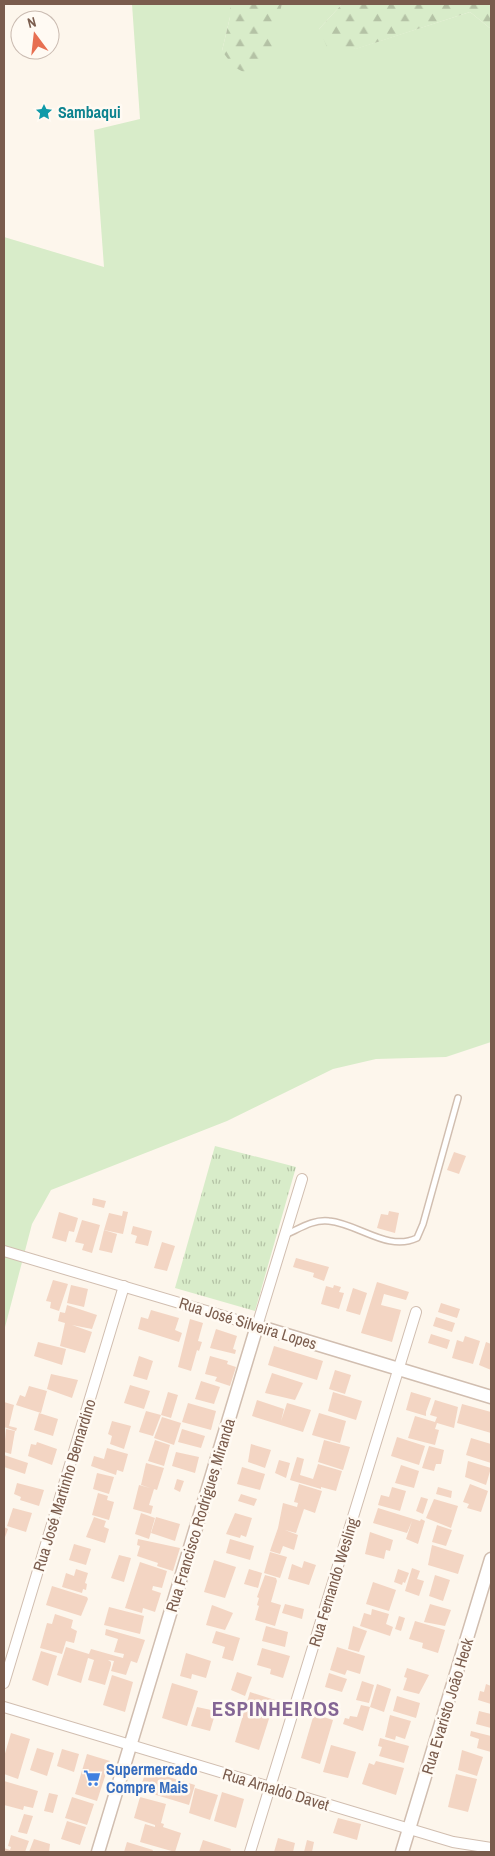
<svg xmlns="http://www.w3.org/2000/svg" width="495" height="1856" font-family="'Archivo Narrow',sans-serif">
	<defs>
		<pattern id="forest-firs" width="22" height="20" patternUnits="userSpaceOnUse" patternTransform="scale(1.25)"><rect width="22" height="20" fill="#d8ecc9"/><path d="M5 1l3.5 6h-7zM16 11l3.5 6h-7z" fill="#b4c2a5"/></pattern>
		<pattern id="park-tufts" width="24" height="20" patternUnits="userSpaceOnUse" patternTransform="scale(1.25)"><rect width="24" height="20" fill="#d8ecc9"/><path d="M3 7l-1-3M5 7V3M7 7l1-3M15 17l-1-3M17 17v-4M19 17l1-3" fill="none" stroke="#b4c2a5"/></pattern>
	</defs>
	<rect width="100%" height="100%" fill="#fdf6ec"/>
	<polygon fill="#d8ecc9" points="132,4 230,4 230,17 222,51 281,8 282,4 342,4 319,29 355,49 470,12 491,29 491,1042 446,1057 376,1059 333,1069 227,1121 51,1190 32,1224 4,1331 4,237 104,267 94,130 140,119"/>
	<g fill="url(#forest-firs)">
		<path d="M230 4H282C274 34 281 56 251 76L234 67 222 51 230 17Z"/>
		<polygon points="342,4 491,4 491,29 470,12 356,49 327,47 319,29"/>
	</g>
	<polygon fill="url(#park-tufts)" points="215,1146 296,1167 255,1311 175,1288"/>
	<g fill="#f3d5c3">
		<polygon points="454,1152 466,1156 459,1174 447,1170"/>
		<polygon points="93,1198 106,1201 104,1208 92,1205"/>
		<polygon points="123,1211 128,1212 123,1234 104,1230 109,1213 122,1216"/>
		<polygon points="389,1211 399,1213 395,1233 377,1228 381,1214 388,1215"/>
		<polygon points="59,1212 78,1218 74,1232 69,1231 66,1242 52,1238"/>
		<polygon points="82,1220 100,1225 92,1253 82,1250 84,1244 75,1242"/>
		<polygon points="133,1226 152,1231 148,1246 135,1243 137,1236 131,1234"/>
		<polygon points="104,1230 117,1234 112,1253 99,1250"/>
		<polygon points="162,1242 175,1246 167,1271 154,1268"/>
		<polygon points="296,1258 329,1267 324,1281 313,1277 314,1273 293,1267"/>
		<polygon points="53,1280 68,1284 59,1311 50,1308 51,1302 46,1301"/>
		<polygon points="377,1282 409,1292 406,1300 384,1294 381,1305 401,1310 392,1342 361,1333"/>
		<polygon points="71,1285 88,1289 84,1307 67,1303"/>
		<polygon points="334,1285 341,1287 339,1292 344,1293 339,1309 321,1304 326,1286 333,1288"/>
		<polygon points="353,1288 367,1293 360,1315 346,1311"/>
		<polygon points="441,1303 460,1309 457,1318 438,1312"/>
		<polygon points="67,1305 97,1315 92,1329 72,1325 92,1332 85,1353 60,1346 65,1323 58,1321 60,1312 65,1313"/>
		<polygon points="151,1310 179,1318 175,1330 182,1333 179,1342 138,1329 141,1317 148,1319"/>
		<polygon points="436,1317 455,1323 452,1332 433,1326"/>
		<polygon points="190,1319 203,1323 198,1341 202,1342 199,1351 197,1350 191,1371 178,1367"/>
		<polygon points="216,1329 237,1336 233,1349 236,1350 235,1354 210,1348"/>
		<polygon points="431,1334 450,1340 447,1349 428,1343"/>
		<polygon points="465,1336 480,1341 473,1364 452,1358 457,1340 463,1342"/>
		<polygon points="38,1342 66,1349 62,1365 34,1356"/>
		<polygon points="486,1342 491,1344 491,1370 479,1365"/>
		<polygon points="274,1346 323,1361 317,1380 268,1365"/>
		<polygon points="139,1356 153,1361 147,1380 133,1376"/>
		<polygon points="210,1356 228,1361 227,1364 236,1367 230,1386 215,1381 217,1377 205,1374"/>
		<polygon points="335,1370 351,1375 345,1394 329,1389"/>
		<polygon points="272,1373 303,1383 295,1400 265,1393"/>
		<polygon points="51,1374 78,1380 72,1398 47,1389"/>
		<polygon points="201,1381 220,1387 214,1404 195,1399"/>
		<polygon points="130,1385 150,1391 144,1409 124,1403"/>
		<polygon points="29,1386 47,1391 41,1413 16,1405 20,1395 25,1397"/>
		<polygon points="168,1392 178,1395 171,1418 161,1415"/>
		<polygon points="333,1392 362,1401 356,1420 328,1411"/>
		<polygon points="411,1392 431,1398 426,1412 426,1416 406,1410"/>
		<polygon points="257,1400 284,1409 281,1421 287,1403 311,1410 303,1432 252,1416"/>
		<polygon points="435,1400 458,1407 454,1428 437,1423 435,1429 439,1430 435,1445 408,1438 415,1416 435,1422 437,1417 430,1415"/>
		<polygon points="4,1402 14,1405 9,1426 17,1428 16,1431 4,1427"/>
		<polygon points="188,1403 216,1411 211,1430 182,1422"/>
		<polygon points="462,1404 491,1412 491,1433 457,1423"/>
		<polygon points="146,1411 161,1415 153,1436 139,1432"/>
		<polygon points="39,1413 58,1419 53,1436 34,1430"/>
		<polygon points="319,1413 346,1421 340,1443 312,1435"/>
		<polygon points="162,1417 181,1423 174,1445 154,1438"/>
		<polygon points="112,1421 131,1426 124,1449 110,1444 112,1436 108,1434"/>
		<polygon points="6,1429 15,1431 11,1454 4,1452"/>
		<polygon points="182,1429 205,1436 201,1448 178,1442"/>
		<polygon points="397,1437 425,1446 419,1465 391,1456"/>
		<polygon points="471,1438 491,1444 491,1463 466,1455"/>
		<polygon points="155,1440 170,1445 164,1466 148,1461"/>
		<polygon points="324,1440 350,1447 343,1470 318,1462"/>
		<polygon points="37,1442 57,1449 52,1465 28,1456 31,1444 36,1445"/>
		<polygon points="251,1444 271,1450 265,1468 248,1462"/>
		<polygon points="429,1446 444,1450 441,1464 436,1464 434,1471 422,1468"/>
		<polygon points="107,1448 128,1454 123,1472 117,1470 116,1475 91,1466 94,1456 104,1459"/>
		<polygon points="176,1452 199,1457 195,1473 172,1466"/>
		<polygon points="4,1455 28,1463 25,1474 4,1467"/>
		<polygon points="297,1457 304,1459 300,1475 313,1479 318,1464 342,1471 336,1491 321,1487 321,1489 290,1480"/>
		<polygon points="279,1460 290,1463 286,1478 275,1473"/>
		<polygon points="468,1461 491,1468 486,1485 465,1477"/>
		<polygon points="146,1463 164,1468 157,1490 154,1489 149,1505 153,1506 151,1514 133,1509 139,1485 150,1488 141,1485"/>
		<polygon points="401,1465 419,1471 414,1488 395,1483"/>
		<polygon points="242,1467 265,1474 260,1490 237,1484"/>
		<polygon points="97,1473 114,1477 109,1494 93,1489"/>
		<polygon points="177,1479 184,1481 180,1492 174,1489"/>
		<polygon points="17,1483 44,1490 39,1506 20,1500 21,1497 14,1494"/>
		<polygon points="299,1484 322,1491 315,1513 304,1509 296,1533 285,1530 298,1535 294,1550 283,1546 280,1554 270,1551 278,1528 283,1503 297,1507 298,1503 294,1502"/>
		<polygon points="470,1484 488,1491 481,1512 467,1508 469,1504 463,1502"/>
		<polygon points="392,1487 406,1491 400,1511 378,1505 381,1495 389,1497"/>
		<polygon points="438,1487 452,1491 451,1498 436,1494"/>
		<polygon points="98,1493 108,1496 107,1500 114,1502 109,1520 92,1515"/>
		<polygon points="241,1494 257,1499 254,1506 238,1501"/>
		<polygon points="421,1497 428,1499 423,1514 416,1511"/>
		<polygon points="434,1499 458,1506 451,1528 426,1518"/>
		<polygon points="13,1508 32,1513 26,1532 7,1526"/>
		<polygon points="378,1508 420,1521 421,1519 425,1521 418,1544 406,1539 412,1521 407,1533 373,1523"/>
		<polygon points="141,1513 155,1518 149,1539 135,1534"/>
		<polygon points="235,1513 252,1518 246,1537 241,1535 240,1538 226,1534"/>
		<polygon points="94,1517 106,1521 104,1527 109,1529 105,1543 86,1537"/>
		<polygon points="156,1517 180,1524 175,1541 151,1533"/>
		<polygon points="437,1525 452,1530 446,1546 432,1542"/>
		<polygon points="4,1527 8,1529 4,1540"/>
		<polygon points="370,1532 393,1540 390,1551 386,1550 384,1559 365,1554"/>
		<polygon points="138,1539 180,1548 173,1571 157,1566 158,1563 137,1556 140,1546 137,1545"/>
		<polygon points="230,1539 254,1546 250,1560 226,1553"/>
		<polygon points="74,1544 91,1549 86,1565 69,1560"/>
		<polygon points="432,1545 464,1555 458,1574 428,1565"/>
		<polygon points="270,1552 287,1557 280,1578 264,1573"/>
		<polygon points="119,1555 131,1558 124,1582 111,1578"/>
		<polygon points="214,1560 236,1567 225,1598 204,1592"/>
		<polygon points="304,1561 316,1565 309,1585 288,1579 292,1564 302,1568"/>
		<polygon points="140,1562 167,1571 162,1588 153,1586 152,1590 161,1593 155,1612 143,1608 142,1613 125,1608"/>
		<polygon points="412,1568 420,1571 417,1579 424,1581 419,1596 405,1591"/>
		<polygon points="76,1569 88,1573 85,1583 87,1584 86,1590 83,1589 82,1593 62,1587 66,1573 74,1576"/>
		<polygon points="249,1569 262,1573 258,1588 244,1584"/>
		<polygon points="398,1569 409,1573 405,1583 403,1582 402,1585 394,1582"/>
		<polygon points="265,1575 276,1578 277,1581 271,1602 281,1605 275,1626 255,1620 259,1606 257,1605 259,1598 257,1597"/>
		<polygon points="435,1575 450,1580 443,1601 429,1596"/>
		<polygon points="373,1582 396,1590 389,1611 366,1604"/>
		<polygon points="52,1586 87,1597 88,1599 81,1616 46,1605"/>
		<polygon points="285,1604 304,1609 302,1619 282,1613"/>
		<polygon points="430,1604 451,1610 445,1626 424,1622"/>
		<polygon points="212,1605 233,1613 225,1630 206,1625"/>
		<polygon points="109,1607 144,1616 140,1634 104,1625"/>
		<polygon points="372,1609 389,1614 386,1624 393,1627 390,1636 360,1626 364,1613 371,1615"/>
		<polygon points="55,1614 73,1620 71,1628 77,1631 74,1643 66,1641 62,1654 40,1648 47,1623 52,1624"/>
		<polygon points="399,1616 405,1618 401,1631 395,1629"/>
		<polygon points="415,1621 445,1630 438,1653 422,1648 423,1643 409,1639"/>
		<polygon points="266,1626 288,1632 285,1647 262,1641"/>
		<polygon points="353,1626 367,1631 359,1652 348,1649"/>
		<polygon points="106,1629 145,1640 137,1663 131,1661 126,1675 111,1671 114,1661 108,1660 111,1662 111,1665 105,1685 88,1680 94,1660 88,1658 81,1683 57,1675 66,1647 89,1654 91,1649 123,1658 124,1654 114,1652 118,1639 105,1635"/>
		<polygon points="216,1631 240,1638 233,1661 222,1658 225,1647 212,1643"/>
		<polygon points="337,1647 365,1656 360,1674 347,1670 345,1675 330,1670"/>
		<polygon points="262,1648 290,1656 283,1678 270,1674 271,1669 257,1665"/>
		<polygon points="41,1651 57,1656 48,1686 32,1680"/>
		<polygon points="186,1653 211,1661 206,1678 192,1674 191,1679 180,1676"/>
		<polygon points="407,1668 429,1675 419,1694 403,1690 407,1678 404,1677"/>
		<polygon points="237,1672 252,1677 245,1696 231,1690"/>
		<polygon points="329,1673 347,1679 342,1692 325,1687"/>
		<polygon points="112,1675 133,1682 125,1712 103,1705"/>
		<polygon points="362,1681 374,1685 369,1703 356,1700"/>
		<polygon points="172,1683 198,1691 187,1726 162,1718"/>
		<polygon points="377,1684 391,1689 384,1712 370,1707 363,1731 343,1724 345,1718 349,1719 350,1716 357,1717 361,1705 370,1707"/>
		<polygon points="486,1684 491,1686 491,1704 478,1700 480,1691 484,1692"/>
		<polygon points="250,1692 275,1700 259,1750 235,1742"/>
		<polygon points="397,1696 420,1703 416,1718 393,1711"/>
		<polygon points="197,1707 216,1711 210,1731 191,1726"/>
		<polygon points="479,1711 491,1714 491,1728 476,1724"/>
		<polygon points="314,1714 333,1720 320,1764 301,1758"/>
		<polygon points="390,1715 411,1721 405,1739 396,1736 395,1740 385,1737"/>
		<polygon points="471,1731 491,1736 491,1752 477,1748 479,1739 470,1736"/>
		<polygon points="11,1733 30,1739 18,1779 4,1774 4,1757"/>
		<polygon points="380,1738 409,1746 404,1763 379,1756 382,1747 378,1746"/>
		<polygon points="331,1745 356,1752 348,1778 323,1772"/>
		<polygon points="37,1748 54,1753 47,1776 30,1770"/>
		<polygon points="62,1749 79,1754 74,1772 57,1766"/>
		<polygon points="462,1750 483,1757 477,1776 458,1770"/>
		<polygon points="87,1754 110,1761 97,1801 75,1794"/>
		<polygon points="376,1761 404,1768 396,1795 362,1784 369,1763 374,1765"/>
		<polygon points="146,1770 195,1785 189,1805 140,1790"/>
		<polygon points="456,1774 477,1779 468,1812 448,1807"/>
		<polygon points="4,1781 38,1791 33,1808 24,1806 23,1810 4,1805"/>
		<polygon points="195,1788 218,1795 210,1820 189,1813"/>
		<polygon points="222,1792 244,1799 236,1828 214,1821"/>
		<polygon points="49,1793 58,1795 53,1813 44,1811"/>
		<polygon points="72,1797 94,1804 87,1825 65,1818"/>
		<polygon points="140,1797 166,1804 161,1823 164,1824 163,1827 181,1833 175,1852 140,1842 145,1824 155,1827 155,1825 134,1818"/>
		<polygon points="24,1814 33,1816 27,1834 18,1832"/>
		<polygon points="338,1818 361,1824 357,1840 333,1833"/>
		<polygon points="67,1821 86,1827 80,1845 61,1839"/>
		<polygon points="11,1835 29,1841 25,1852 4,1852 4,1848 10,1850 11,1847 8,1846"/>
		<polygon points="278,1838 295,1843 293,1852 274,1852"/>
		<polygon points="34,1839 50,1844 49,1852 29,1852"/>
		<polygon points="203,1840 231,1849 230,1852 199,1852"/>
		<polygon points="307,1840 314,1842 312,1852 304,1852"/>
		<polygon points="127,1842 153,1850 152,1852 124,1852"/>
	</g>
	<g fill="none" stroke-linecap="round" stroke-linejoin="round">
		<g stroke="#d1beb0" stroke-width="8">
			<path id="service" d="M285 1235C299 1229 313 1219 329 1221 359 1224 388 1252 417 1238L423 1224 458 1098"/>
		</g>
		<g stroke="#d1beb0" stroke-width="12">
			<g id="minor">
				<polyline points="4,1251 257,1326 302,1179"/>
				<polyline points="4,1683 124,1286"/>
				<polyline points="4,1707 453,1842 491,1848"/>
				<polyline points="250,1852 416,1312"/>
			</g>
		</g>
		<g stroke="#d1beb0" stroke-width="15">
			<g id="tertiary">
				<polyline points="98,1852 257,1326 491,1397"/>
				<polyline points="402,1852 491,1559"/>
			</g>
		</g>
		<use href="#service" stroke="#fff" stroke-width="5"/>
		<use href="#minor" stroke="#fff" stroke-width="10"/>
		<use href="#tertiary" stroke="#fff" stroke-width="12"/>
	</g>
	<defs>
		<g id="sight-bare" transform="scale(1.35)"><path d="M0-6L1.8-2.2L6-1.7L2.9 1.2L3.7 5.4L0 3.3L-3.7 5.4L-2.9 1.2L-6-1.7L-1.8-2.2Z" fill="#0f9aa8" stroke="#fffaf3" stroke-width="2.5" paint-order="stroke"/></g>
		<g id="supermarket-bare" transform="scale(1.35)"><path d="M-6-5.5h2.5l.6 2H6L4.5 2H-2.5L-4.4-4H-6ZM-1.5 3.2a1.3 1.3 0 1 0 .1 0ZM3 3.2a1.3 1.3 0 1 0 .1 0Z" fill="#3f7fe0" stroke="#fffaf3" stroke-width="2.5" paint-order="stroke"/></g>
	</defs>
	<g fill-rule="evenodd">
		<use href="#sight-bare" x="44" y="112"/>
		<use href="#supermarket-bare" x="92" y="1778"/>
	</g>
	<g text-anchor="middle" stroke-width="5" stroke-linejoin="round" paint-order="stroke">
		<g font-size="16" font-weight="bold" fill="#0d838f" stroke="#fffaf3" text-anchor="start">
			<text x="58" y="118">Sambaqui</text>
		</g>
		<g font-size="16" fill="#7a5c4d" stroke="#fffaf3">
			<text transform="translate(248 1323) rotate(17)" y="6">Rua José Silveira Lopes</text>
			<text transform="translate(64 1485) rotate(-73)" y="6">Rua José Martinho Bernardino</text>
			<text transform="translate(200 1515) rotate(-73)" y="6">Rua Francisco Rodrigues Miranda</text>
			<text transform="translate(333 1582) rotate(-73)" y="6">Rua Fernando Wesling</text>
			<text transform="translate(447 1706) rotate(-73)" y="6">Rua Evaristo João Heck</text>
			<text transform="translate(276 1789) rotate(17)" y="6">Rua Arnaldo Davet</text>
		</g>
		<g font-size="16" font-weight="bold" fill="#366cbe" stroke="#fffaf3" text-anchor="start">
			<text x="106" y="1775">Supermercado<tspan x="106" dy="18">Compre Mais</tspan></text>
		</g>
		<g font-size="21" font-weight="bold" letter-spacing="1" fill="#846695" stroke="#fffaf3">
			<text x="276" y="1716">ESPINHEIROS</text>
		</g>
	</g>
	<rect width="495" height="1856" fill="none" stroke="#7a5c4d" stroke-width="10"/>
	<g transform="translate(35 35) rotate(345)"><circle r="24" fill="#fffaf3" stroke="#cabbb1"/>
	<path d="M0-4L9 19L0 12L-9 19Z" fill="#e76f51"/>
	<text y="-8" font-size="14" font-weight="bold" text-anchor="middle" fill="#7a5c4d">N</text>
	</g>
</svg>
